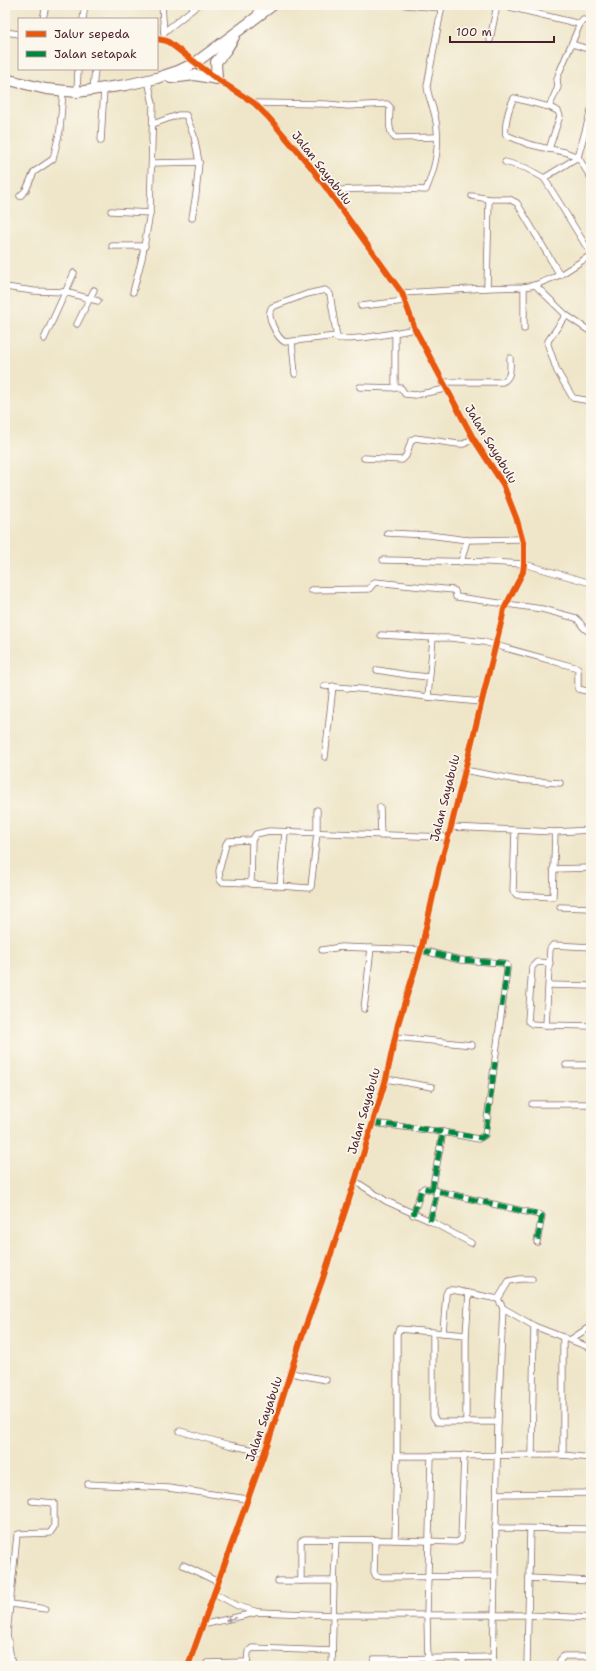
<svg xmlns="http://www.w3.org/2000/svg" width="596" height="1671" font-family="'Shantell Sans',sans-serif">
	<rect width="100%" height="100%" fill="#fbf7ec"/>
	<filter id="ink" filterUnits="userSpaceOnUse"><feTurbulence type="fractalNoise" baseFrequency=".025" numOctaves="2"/><feDisplacementMap in="SourceGraphic" scale="8" xChannelSelector="R" yChannelSelector="G"/><feConvolveMatrix kernelMatrix="1 2 1 2 8 2 1 2 1" color-interpolation-filters="sRGB"/></filter>
	<filter id="wash" filterUnits="userSpaceOnUse"><feTurbulence type="fractalNoise" baseFrequency=".012" numOctaves="4" result="noise"/><feDisplacementMap in="SourceGraphic" scale="16" xChannelSelector="R" yChannelSelector="G"/><feGaussianBlur stdDeviation="0.9" result="paint"/><feColorMatrix in="noise" values="0 0 0 0 0 0 0 0 0 0 0 0 0 0 0 0 0 1.4 0 .05"/><feComposite in="paint" operator="in"/></filter>
	<g filter="url(#wash)">
		<rect width="100%" height="100%" fill="#efe6c9"/>
	</g>
	<g filter="url(#ink)">
		<g fill="none" stroke-linecap="round" stroke-linejoin="round">
			<g stroke="#846562" stroke-width="7">
				<g id="street">
					<polyline points="162,5 164,33"/>
					<polyline points="406,5 441,8"/>
					<path d="M501 5 580 24 559 73 557 79 558 87 549 107 558 111 560 116 549 149 528 144 506 135C504 125 509 107 514 98L549 107"/>
					<polyline points="256,17 258,5"/>
					<polyline points="43,19 46,5"/>
					<polyline points="83,19 85,5"/>
					<polyline points="580,24 583,20 591,21"/>
					<polyline points="5,32 19,34"/>
					<polyline points="164,32 198,5"/>
					<polyline points="157,39 167,41 217,79 254,103 269,118 311,167 402,293 415,329 473,438 503,484 517,520 524,546 524,564 523,572 504,609 502,619 451,827 439,869 421,950 398,1024 386,1079 355,1181 322,1281 302,1336 269,1440 188,1666"/>
					<polyline points="490,40 497,5"/>
					<polyline points="572,44 591,50"/>
					<polyline points="93,90 95,69"/>
					<polyline points="77,92 78,69"/>
					<path d="M254 103 326 104 348 106 387 104 390 107C390 117 387 131 395 138L437 137"/>
					<polyline points="153,124 178,115 186,115 194,136 199,162"/>
					<polyline points="101,141 104,89"/>
					<polyline points="549,149 565,152 578,157 591,178"/>
					<polyline points="505,162 526,168 544,178 578,157 591,110"/>
					<polyline points="152,163 199,162 196,194 192,218"/>
					<polyline points="544,178 591,254"/>
					<path d="M328 191C361 188 393 188 426 190 436 166 441 143 435 116 433 106 428 97 427 86L442 5"/>
					<polyline points="20,196 26,190 34,172 53,159 60,130 63,91"/>
					<polyline points="472,196 489,199 509,199 517,203 560,275"/>
					<polyline points="111,211 150,213"/>
					<polyline points="112,246 145,246"/>
					<polyline points="535,285 566,315 591,332"/>
					<polyline points="5,287 34,291 65,292 98,301"/>
					<polyline points="487,288 489,199"/>
					<polyline points="133,292 142,258 150,213 153,104 148,80"/>
					<polyline points="402,293 487,288 524,287 535,285 560,275 591,255"/>
					<polyline points="361,306 405,301"/>
					<polyline points="566,315 548,341 548,345 557,371 573,398 591,401"/>
					<polyline points="77,324 94,290"/>
					<polyline points="524,329 524,287"/>
					<path d="M336 336 285 342C277 338 265 315 272 307L307 294 325 290 330 294 337 338C350 342 399 332 415 329"/>
					<polyline points="44,339 74,273"/>
					<polyline points="292,342 295,374"/>
					<path d="M442 382H502C512 378 510 368 510 358"/>
					<polyline points="360,387 401,388 405,394 415,395 446,389"/>
					<polyline points="395,388 395,333"/>
					<polyline points="364,458 402,460 406,456 411,441 415,438 458,444 464,444 473,438"/>
					<polyline points="387,533 429,535 467,540 522,539"/>
					<polyline points="383,560 489,562 524,564 591,583"/>
					<polyline points="461,562 467,540"/>
					<path d="M311 590 369 589 375 582 453 590 455 591 456 597H457L542 609 576 618C582 623 580 627 591 633"/>
					<polyline points="381,635 433,638"/>
					<polyline points="377,670 408,675 429,677"/>
					<polyline points="324,686 372,690 428,697 433,638 451,638 484,642 578,668 578,689 591,692"/>
					<polyline points="428,697 481,702"/>
					<polyline points="325,757 333,686"/>
					<polyline points="464,770 517,780 560,783"/>
					<polyline points="380,807 381,836"/>
					<polyline points="317,810 317,833 311,887 309,888 251,884 252,840 256,834 269,831 447,837"/>
					<polyline points="451,827 555,832 591,830"/>
					<polyline points="515,831 513,891 517,895 553,897 555,832"/>
					<polyline points="553,869 591,868"/>
					<polyline points="250,883 222,882 220,880 219,871 226,844 228,841 252,840"/>
					<polyline points="280,886 285,832"/>
					<polyline points="560,907 591,908"/>
					<polyline points="591,947 553,945 550,949 546,1025 591,1026"/>
					<polyline points="322,950 341,947 421,950 460,960 503,963 507,965 507,970 485,1135 482,1137 478,1139 443,1132 373,1123"/>
					<polyline points="549,985 591,986"/>
					<polyline points="364,1009 371,948"/>
					<polyline points="546,1025 532,1024 528,1021 532,967 537,962 550,963"/>
					<polyline points="395,1037 472,1045"/>
					<polyline points="566,1065 591,1065"/>
					<polyline points="386,1079 432,1087"/>
					<polyline points="532,1104 591,1104"/>
					<polyline points="355,1181 386,1201 430,1221 471,1243"/>
					<polyline points="432,1190 443,1132"/>
					<polyline points="413,1215 421,1191 424,1188 540,1215 542,1216 537,1242"/>
					<polyline points="430,1221 437,1192"/>
					<polyline points="498,1299 509,1281 520,1279 532,1279"/>
					<polyline points="433,1333 433,1416 437,1422 498,1422 503,1308"/>
					<polyline points="443,1333 446,1294 448,1290 453,1290 498,1299 503,1308 534,1326 591,1348"/>
					<polyline points="466,1335 469,1293"/>
					<polyline points="570,1340 591,1326"/>
					<polyline points="291,1373 326,1380"/>
					<polyline points="180,1431 229,1445 264,1452"/>
					<polyline points="532,1455 563,1455 591,1458"/>
					<polyline points="563,1455 563,1337"/>
					<polyline points="397,1456 397,1334 399,1329 466,1335 466,1422"/>
					<polyline points="431,1456 532,1455 534,1326"/>
					<polyline points="88,1484 168,1488 248,1499"/>
					<polyline points="497,1494 591,1493"/>
					<polyline points="495,1528 591,1529"/>
					<polyline points="375,1540 374,1572 376,1576 382,1577 495,1576"/>
					<polyline points="395,1540 456,1542 461,1540 464,1455"/>
					<polyline points="183,1565 218,1582"/>
					<polyline points="529,1578 591,1581"/>
					<polyline points="278,1581 334,1581"/>
					<polyline points="301,1581 301,1541 304,1539 395,1540 397,1456 431,1456 427,1615 428,1666"/>
					<polyline points="214,1593 238,1606 258,1612"/>
					<polyline points="11,1604 46,1609"/>
					<polyline points="202,1625 259,1612 333,1615 528,1615 591,1618"/>
					<polyline points="207,1663 247,1662"/>
					<polyline points="12,1666 7,1634 17,1535 19,1534 50,1533 54,1527 54,1503 32,1501"/>
					<polyline points="247,1666 248,1652 252,1648 332,1651"/>
					<polyline points="332,1666 334,1581 336,1540"/>
					<polyline points="373,1666 374,1659 394,1659"/>
					<polyline points="394,1666 394,1659 493,1657"/>
					<polyline points="463,1666 463,1658"/>
					<polyline points="493,1666 498,1422"/>
					<polyline points="527,1666 530,1529"/>
					<polyline points="560,1666 560,1660 564,1656 591,1656"/>
				</g>
			</g>
			<g stroke="#846562" stroke-width="12">
				<g id="highway">
					<polyline points="171,78 195,75 217,79 216,62 226,50 234,37"/>
					<polyline points="5,79 46,89 77,92 126,85 157,78 178,71 195,63 273,5"/>
				</g>
			</g>
			<use href="#street" stroke="#fff" stroke-width="5.5"/>
			<use href="#highway" stroke="#fff" stroke-width="10"/>
			<g stroke="#00873e" stroke-width="5" stroke-dasharray="10 5" stroke-linecap="butt">
				<polyline points="421,950 460,960 503,963 507,965 507,970 501,1011"/>
				<polyline points="373,1123 416,1128 481,1138 485,1135 486,1131 495,1062"/>
				<polyline points="432,1190 443,1132"/>
				<polyline points="413,1215 421,1191 424,1188 540,1215 542,1216 537,1242"/>
				<polyline points="430,1221 437,1192"/>
			</g>
			<g stroke="#fbf7ec" stroke-width="8">
				<polyline id="cycleway" points="157,39 167,41 217,79 254,103 269,118 311,167 402,293 415,329 473,438 503,484 517,520 524,546 524,564 523,572 504,609 502,619 451,827 439,869 421,950 398,1024 386,1079 355,1181 322,1281 302,1336 269,1440 188,1666"/>
			</g>
			<use href="#cycleway" stroke="#e8590c" stroke-width="6"/>
		</g>
		<defs><path id="oneway-solid" d="M-6-.8H1V-3.2L6.5 0L1 3.2V.8H-6Z"/></defs>
		<use fill="#ae9aa0" href="#oneway-solid" transform="translate(231 1619) rotate(167)"/>
	</g>
	<g text-anchor="middle" stroke-width="3.5" stroke-linejoin="round" paint-order="stroke">
		<g font-size="12" fill="#4a1f2b" stroke="#fbf7ec">
			<text transform="translate(322 168) rotate(52)" y="4">Jalan Sayabulu</text>
			<text transform="translate(491 444) rotate(59)" y="4">Jalan Sayabulu</text>
			<text transform="translate(445 798) rotate(-76)" y="4">Jalan Sayabulu</text>
			<text transform="translate(364 1111) rotate(-74)" y="4">Jalan Sayabulu</text>
			<text transform="translate(264 1419) rotate(-71)" y="4">Jalan Sayabulu</text>
		</g>
	</g>
	<rect width="596" height="1671" fill="none" stroke="#fbf7ec" stroke-width="20"/>
	<rect x="18" y="18" width="140" height="52" fill="#fbf7ec" stroke="#b4a19f"/>
	<rect x="26" y="31" width="20" height="6" fill="#e8590c" stroke="#b4a19f"/>
	<text x="54" y="38" font-size="12" fill="#4a1f2b">Jalur sepeda</text>
	<rect x="26" y="51" width="20" height="6" fill="#00873e" stroke="#b4a19f"/>
	<text x="54" y="58" font-size="12" fill="#4a1f2b">Jalan setapak</text>
	<path d="M450 36v6h104v-6" fill="none" stroke="#4a1f2b" stroke-width="2"/>
	<text x="456" y="36" font-size="12" fill="#4a1f2b" stroke="#fbf7ec" stroke-width="3" paint-order="stroke">100 m</text>
</svg>
